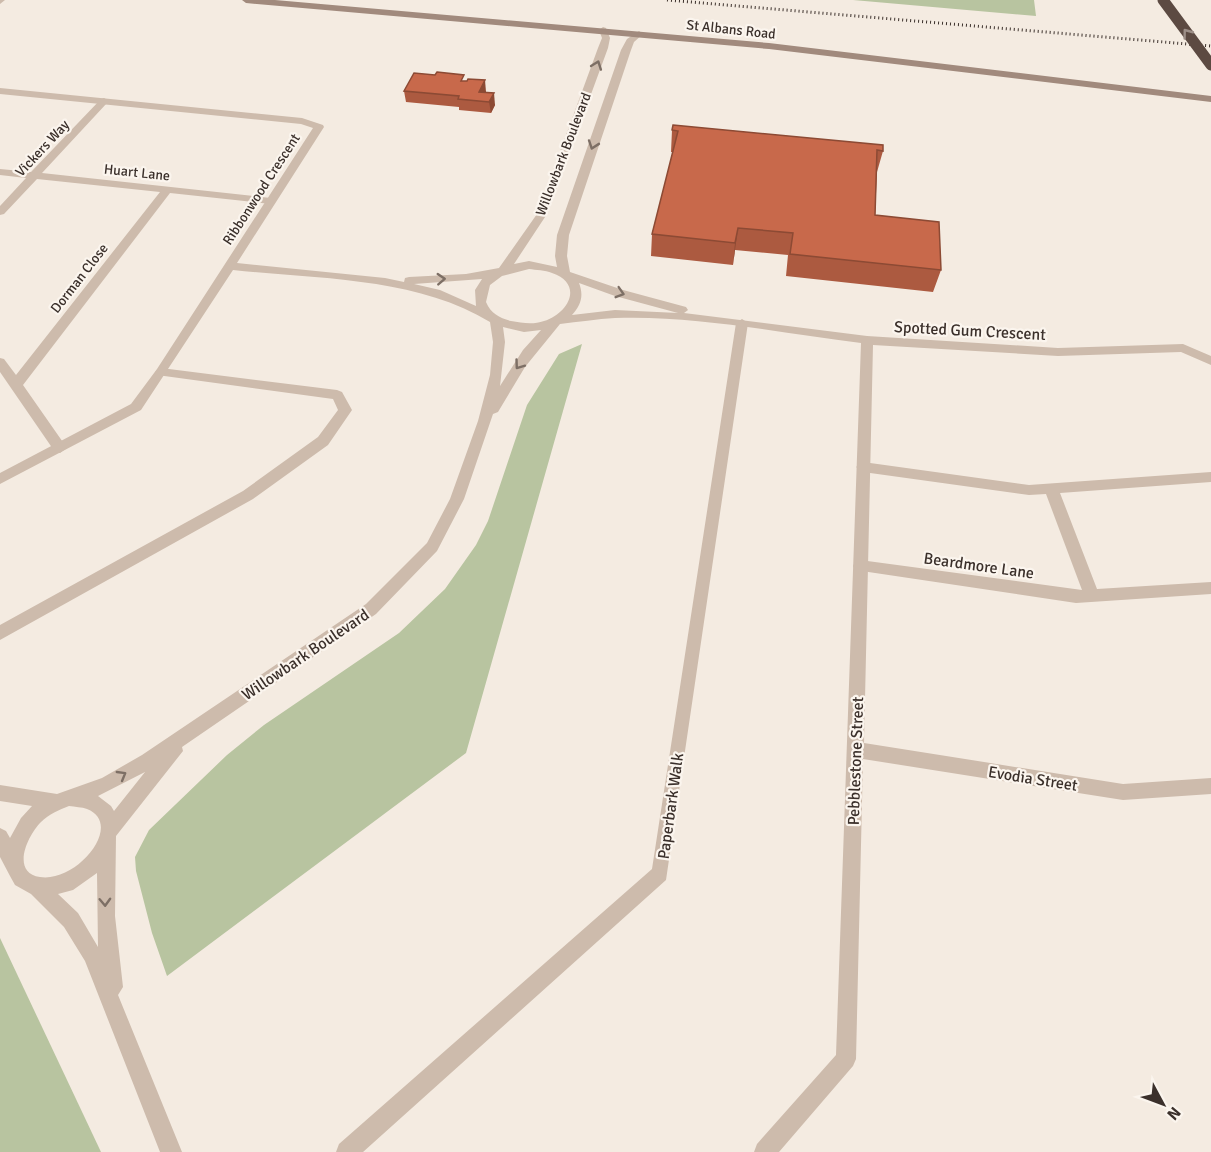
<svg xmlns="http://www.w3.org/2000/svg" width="1211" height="1152" font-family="Signika,sans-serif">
	<rect width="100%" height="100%" fill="#f4ebe1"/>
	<g fill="#b8c4a0">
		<polygon points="853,0 1034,0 1036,16"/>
		<polygon points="582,344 466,753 167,976 152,933 136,871 135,857 149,830 227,755 264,725 399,633 445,589 476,545 488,521 527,405 559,354"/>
		<polygon points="0,938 101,1152 0,1152"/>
	</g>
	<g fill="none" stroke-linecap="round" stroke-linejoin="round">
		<g fill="#cdbbac" fill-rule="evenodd">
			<polygon points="104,98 109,101 107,103 42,173 271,198 276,201 271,204 170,193 23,385 67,448 60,453 55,452 0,372 0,358 4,359 16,375 160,192 37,179 4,214 0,215 0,206 26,178 0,175 0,169 31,172 101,99"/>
			<polygon points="742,319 748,323 666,880 363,1152 336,1152 339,1144 652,869 736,323"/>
			<polygon points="161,368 337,390 342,392 352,410 328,445 253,499 0,640 0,625 243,491 318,437 338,410 333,399 157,375 155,372"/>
			<polygon points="863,462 1029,485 1211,472 1211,482 1060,493 1097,589 1211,582 1211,594 1076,603 855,570 853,566 855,562 860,560 1082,590 1046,494 1029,495 863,472 856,467"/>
		</g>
		<g fill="#cdbbac" fill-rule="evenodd">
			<polygon points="0,0 5,0 0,4"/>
			<path d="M603 27 606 28 610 38 608 48 547 214 514 264 529 261 557 267 555 256 557 235 621 50 627 39 639 31 643 34 634 42 631 50 569 235 567 256 570 272 623 290 686 307 688 310 684 313 867 336 1058 348 1183 344 1211 356V365L1181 352 1058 356 873 345 864 743 1123 784 1211 778V794L1123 800 863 759 856 1059 853 1066 779 1152H754L757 1144 836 1055 861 343C781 333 695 315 615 318 597 319 578 322 560 324L525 367 498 412 493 414 464 499 437 551 376 614 182 747 183 751 116 836 115 916 123 987 118 995 182 1152H160L85 961 64 927 31 894 15 885 10 876 0 857V828L6 831 10 838 21 818 32 806 0 801V785L57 794 102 778 142 755 366 604 427 543 450 499 478 421 490 375 493 342 490 322C416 277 317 279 233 270L141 410 0 484V473L131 404 157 369 313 128 301 124 0 94V88L302 118 323 125 324 127 237 263 385 278 404 282 405 278 409 277 466 274 499 268 537 214 598 48 602 38 599 30ZM529 269C536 270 545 270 552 273 584 284 569 313 544 321 533 325 522 323 511 321 500 318 491 314 486 302L490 285 502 276ZM482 279 475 290 476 306 440 290 414 284ZM579 283 615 296 678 313 615 310 572 315C581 305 584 296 579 283ZM503 327 524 332 541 330 523 350 500 386 505 342ZM145 772 114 811 111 806 98 796ZM69 806C75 807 82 807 87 809 125 824 77 883 40 877 10 872 28 835 41 822 49 814 59 810 69 806ZM97 873 98 947 78 913 58 894 73 890Z"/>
		</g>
		<polygon fill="#a18a7d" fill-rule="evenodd" points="242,0 275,0 769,43 1211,96 1211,102 769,49 246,3"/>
		<polyline stroke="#3b302b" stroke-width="3" stroke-dasharray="1 3" stroke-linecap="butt" points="667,0 1211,46"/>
		<polyline stroke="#5c4a42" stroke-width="11" points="1163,0 1211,65"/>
	</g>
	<g fill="#ac5a40">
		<polygon points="465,81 486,92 495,105 491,113 459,110 459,107 406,102 404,91"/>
		<polygon points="672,130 883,151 877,172 875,215 941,270 933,292 786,276 788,255 735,250 733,265 651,256 652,234 673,152 671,152"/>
	</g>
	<g fill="#8c4a34">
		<polygon points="485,80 486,92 482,101 479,92"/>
		<polygon points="494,93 495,105 491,113 489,102"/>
		<polygon points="738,228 735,250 733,265 735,243"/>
	</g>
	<g fill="#c8694b" stroke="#8c4a34" stroke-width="1.5">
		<polygon points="437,72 464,75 461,81 467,81 468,79 485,80 479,92 494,93 489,102 458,99 459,96 404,91 414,73 435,75"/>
		<polygon points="673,125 883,145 883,151 877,150 875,215 939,222 941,270 790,254 793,233 738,228 735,243 652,234 678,131 672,130"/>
	</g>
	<defs><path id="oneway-chevron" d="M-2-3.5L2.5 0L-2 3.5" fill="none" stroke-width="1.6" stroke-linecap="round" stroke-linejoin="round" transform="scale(1.5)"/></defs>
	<use stroke="#9c8e87" href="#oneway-chevron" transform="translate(1187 33) rotate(-127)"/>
	<g stroke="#7d6f65">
		<use href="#oneway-chevron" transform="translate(597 65) rotate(-70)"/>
		<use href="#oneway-chevron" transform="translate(593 145) rotate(109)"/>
		<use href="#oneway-chevron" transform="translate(441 279) rotate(-3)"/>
		<use href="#oneway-chevron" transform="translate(620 293) rotate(17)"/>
		<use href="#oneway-chevron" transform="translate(519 365) rotate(126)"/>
		<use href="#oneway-chevron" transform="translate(122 775) rotate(-30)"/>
		<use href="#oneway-chevron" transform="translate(105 902) rotate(88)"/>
	</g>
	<g text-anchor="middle" stroke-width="4.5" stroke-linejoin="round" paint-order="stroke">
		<g font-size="14" fill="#3b302b" stroke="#fbf5ee">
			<text transform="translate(731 29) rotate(6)" y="5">St Albans Road</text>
			<text transform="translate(42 148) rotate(-47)" y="5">Vickers Way</text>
			<text transform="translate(563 154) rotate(-69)" y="5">Willowbark Boulevard</text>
			<text transform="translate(137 172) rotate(6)" y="5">Huart Lane</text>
			<text transform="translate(261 189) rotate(-57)" y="5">Ribbonwood Crescent</text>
			<text transform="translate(79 278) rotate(-52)" y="5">Dorman Close</text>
		</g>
		<g font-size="16" fill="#3b302b" stroke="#fbf5ee">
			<text transform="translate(970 330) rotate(3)" y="6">Spotted Gum Crescent</text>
			<text transform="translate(979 565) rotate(8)" y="6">Beardmore Lane</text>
			<text transform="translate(305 654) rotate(-34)" y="6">Willowbark Boulevard</text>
			<text transform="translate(855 761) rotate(-88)" y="6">Pebblestone Street</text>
			<text transform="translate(1033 778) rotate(9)" y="6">Evodia Street</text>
			<text transform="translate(670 806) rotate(-82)" y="6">Paperbark Walk</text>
		</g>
	</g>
	<g transform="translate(1163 1104) rotate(131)" stroke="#fbf5ee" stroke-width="4.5" paint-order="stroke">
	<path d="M0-4.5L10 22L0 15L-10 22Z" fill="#3b302b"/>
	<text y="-9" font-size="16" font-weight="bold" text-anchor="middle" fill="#3b302b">N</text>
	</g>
</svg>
